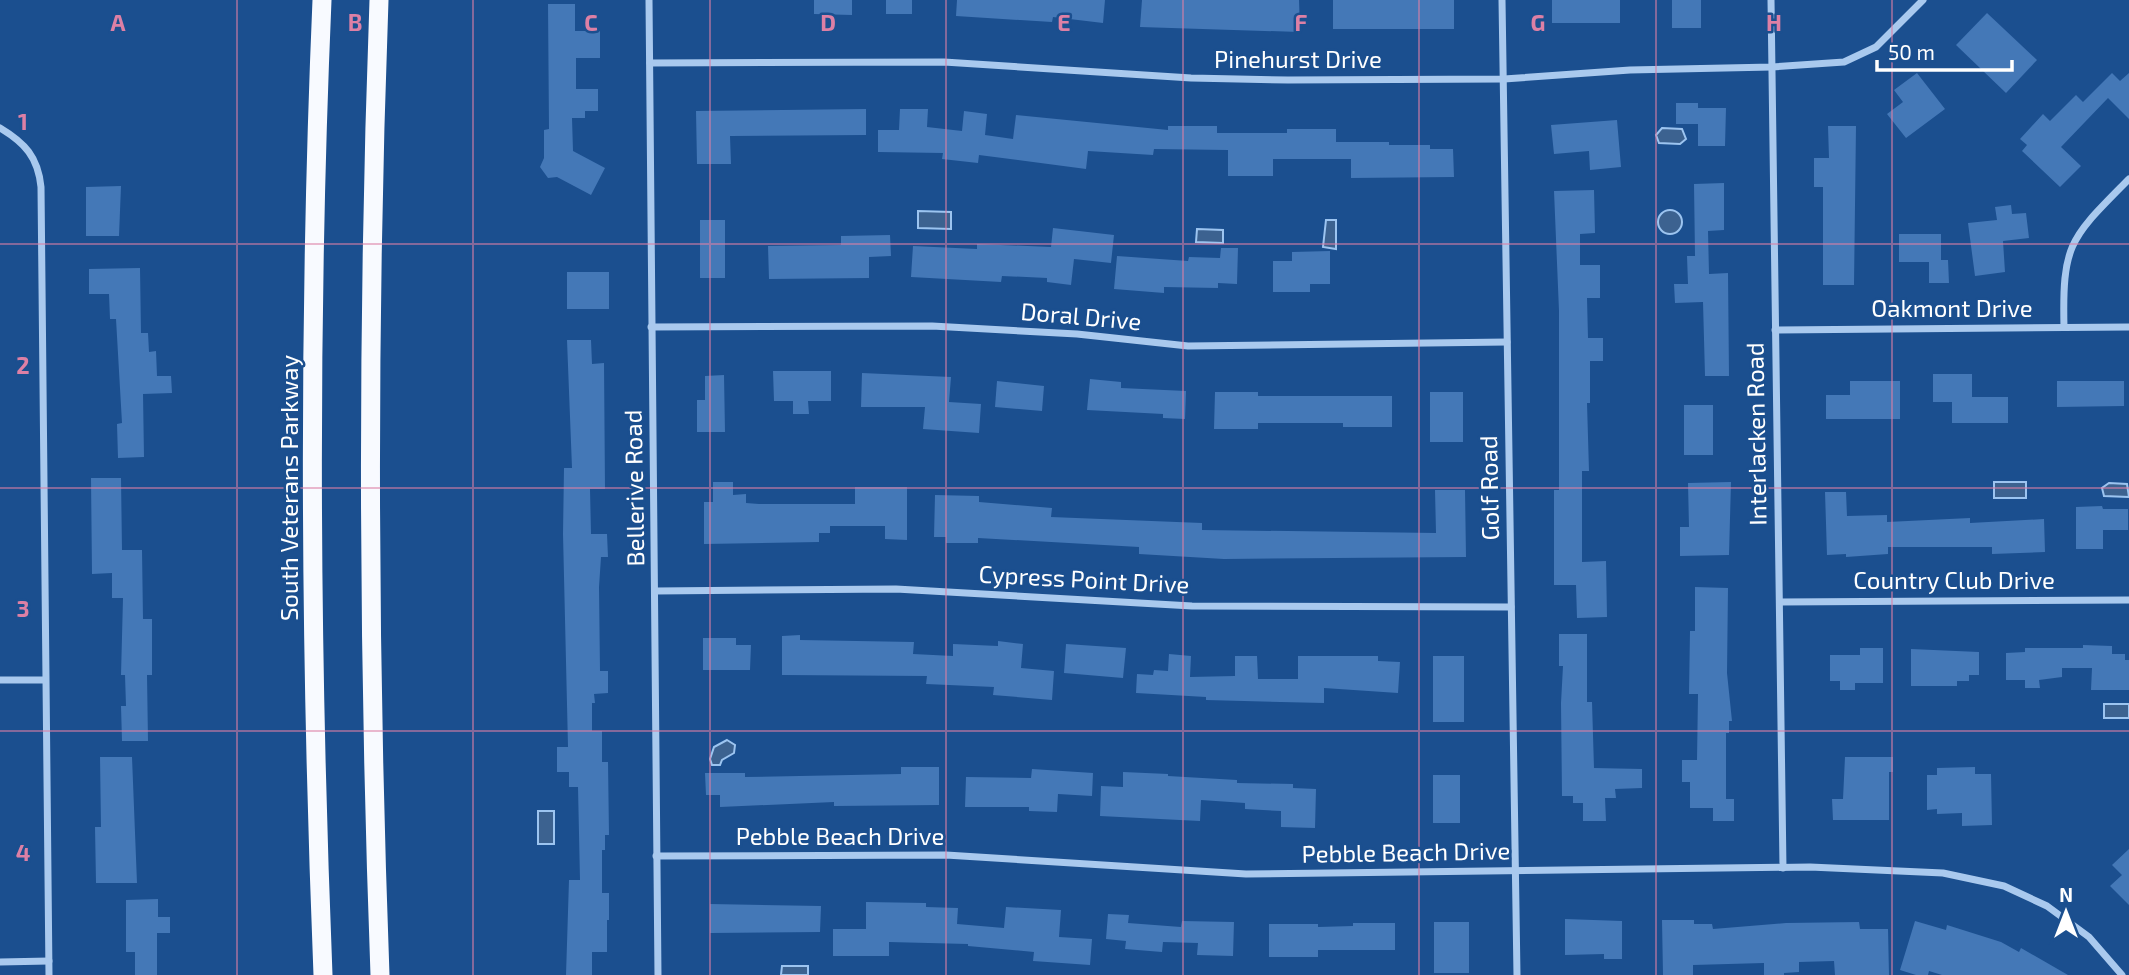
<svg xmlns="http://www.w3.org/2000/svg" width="2129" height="975" font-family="'Exo 2',sans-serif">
	<rect width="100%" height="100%" fill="#1b4f8f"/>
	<g fill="#3c6290" stroke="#9cc4f0" stroke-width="2">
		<polygon points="1662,128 1682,129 1686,139 1680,144 1659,143 1656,135"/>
		<circle cx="1670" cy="222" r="12"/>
		<polygon points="918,211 951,212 951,229 918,228"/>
		<polygon points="1326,220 1336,220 1336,249 1323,247"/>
		<polygon points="1197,229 1223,230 1223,243 1196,242"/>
		<rect x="1994" y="482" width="32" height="16"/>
		<polygon points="2109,483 2127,484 2129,497 2104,496 2102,488"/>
		<rect x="2104" y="704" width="25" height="14"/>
		<polygon points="727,740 735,745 734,753 722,760 720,765 712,765 710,759 714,747"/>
		<rect x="538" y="811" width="16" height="33"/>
		<polygon points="782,966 808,966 808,975 781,975"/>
	</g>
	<g fill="#4478b7">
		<polygon points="814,0 852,0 852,15 814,14"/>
		<rect x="886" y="0" width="26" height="14"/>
		<polygon points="957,0 1105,0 1103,23 1053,17 1052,22 956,16"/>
		<polygon points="1142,0 1299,0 1300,32 1140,27"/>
		<rect x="1333" y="0" width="121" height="29"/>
		<rect x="1552" y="0" width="68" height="23"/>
		<rect x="1672" y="0" width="29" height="28"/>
		<polygon points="548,4 575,4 575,31 600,31 600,58 576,58 576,89 598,89 598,111 585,111 585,118 572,118 573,151 605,168 591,195 557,177 548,178 540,167 544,158 544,130 549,129"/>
		<polygon points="1987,13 2037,60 2006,93 1956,45"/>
		<polygon points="1917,73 1945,109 1906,138 1887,114 1903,102 1894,90"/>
		<polygon points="2112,73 2120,81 2129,73 2129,119 2108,98 2061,147 2081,166 2060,187 2022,151 2027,145 2020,139 2043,114 2050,121 2076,95 2083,102"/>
		<polygon points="1676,103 1698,103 1698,108 1726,108 1725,146 1698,146 1698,124 1676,124"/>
		<polygon points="866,109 866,135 730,136 731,164 697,164 696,111"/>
		<polygon points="900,109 928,109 927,127 962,131 964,111 987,114 985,135 1013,139 1016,115 1168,130 1168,126 1217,126 1217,133 1287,133 1287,129 1336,129 1336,142 1389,142 1389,145 1430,145 1430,149 1453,149 1454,177 1351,178 1351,159 1273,159 1273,176 1228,176 1228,150 1154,149 1153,155 1088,151 1086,169 979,155 978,163 942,159 943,153 878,152 878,130 899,130"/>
		<polygon points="1617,120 1621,167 1590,170 1589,151 1554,154 1551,125"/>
		<polygon points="1828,126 1856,126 1854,285 1823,285 1823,187 1814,187 1814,158 1829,158"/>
		<polygon points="1724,183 1724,230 1708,231 1709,274 1728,273 1729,376 1705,376 1703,302 1675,303 1674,284 1688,284 1687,256 1695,256 1694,184"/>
		<polygon points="121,186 119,236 86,236 86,187"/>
		<polygon points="1594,190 1595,233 1580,234 1580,265 1600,265 1600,298 1587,298 1588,338 1603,338 1603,361 1590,361 1590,403 1587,403 1589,471 1582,471 1582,562 1606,561 1607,617 1577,618 1576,585 1554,585 1554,490 1559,490 1559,311 1554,191"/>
		<polygon points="2011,205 2012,214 2026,213 2029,238 2003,241 2005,272 1975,276 1968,223 1997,220 1995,207"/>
		<rect x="700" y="220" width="25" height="58"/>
		<polygon points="1053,228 1114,235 1111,263 1074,259 1071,285 1047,282 1047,278 1002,276 1001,282 911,277 913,246 977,249 977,244 1051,247"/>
		<polygon points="1899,234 1941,234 1941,260 1948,260 1949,283 1929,283 1929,262 1899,262"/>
		<polygon points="890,235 891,256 869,257 869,278 769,279 768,246 841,245 841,236"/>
		<polygon points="1221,248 1238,248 1237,284 1218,283 1218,288 1164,287 1164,293 1114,289 1117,256 1188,261 1189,257 1220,258"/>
		<polygon points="1330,251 1330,284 1310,284 1310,292 1273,292 1273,261 1292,261 1292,252"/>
		<polygon points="140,268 141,333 148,333 149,352 156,351 157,376 171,376 172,393 143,394 144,457 118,458 117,424 122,423 116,319 110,319 109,294 89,294 89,269"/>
		<rect x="567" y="272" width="42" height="37"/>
		<polygon points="567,340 591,340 592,364 604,363 605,489 590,489 591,534 607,534 608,557 601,557 599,587 600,671 608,671 608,693 594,694 595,703 592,703 592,731 602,731 602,762 608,762 609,835 605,835 605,850 602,850 602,893 609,893 609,920 607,920 607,952 592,952 592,975 566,975 569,880 580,880 578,787 569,787 569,772 557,772 557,747 568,747 563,534 564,468 572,468"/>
		<polygon points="773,371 831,371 831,401 808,401 809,414 793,414 793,401 774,401"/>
		<polygon points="862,373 951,377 949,402 981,404 979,433 923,429 925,407 861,407"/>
		<polygon points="1933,374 1972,374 1972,397 2008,397 2008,423 1952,423 1952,402 1933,402"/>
		<polygon points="724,375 725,432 697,432 697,400 705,400 705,376"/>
		<polygon points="1090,379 1121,382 1121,388 1186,391 1185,419 1163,418 1163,414 1087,410"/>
		<polygon points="997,381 1044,386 1042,411 995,407"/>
		<polygon points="1850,381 1900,381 1900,419 1826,419 1826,395 1850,395"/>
		<polygon points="2057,381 2124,381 2124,406 2057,407"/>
		<polygon points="1215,392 1258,392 1258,396 1392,396 1392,427 1343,427 1343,423 1258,423 1258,429 1214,429"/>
		<rect x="1430" y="392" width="33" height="50"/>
		<rect x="1684" y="405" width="29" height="50"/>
		<polygon points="91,478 121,478 122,550 142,550 143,619 152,619 152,675 147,675 148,741 122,741 121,706 126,706 125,675 121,675 123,598 112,598 112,573 92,574"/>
		<polygon points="713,482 733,482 733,495 746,494 746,503 759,504 855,504 855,487 907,487 907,540 885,539 885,526 830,526 830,533 819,533 819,542 704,544 704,502 713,502"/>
		<polygon points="1731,482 1729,555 1680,556 1680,527 1689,527 1688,483"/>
		<polygon points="1435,490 1465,490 1466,557 1224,559 1139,554 1139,547 978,538 978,543 946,543 946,537 934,537 935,495 979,496 979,502 1052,508 1051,517 1202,523 1202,530 1436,533"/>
		<polygon points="1825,492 1846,492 1847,516 1887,515 1887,522 1970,518 1970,523 2044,519 2045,552 1992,554 1992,547 1888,547 1888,554 1846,557 1846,554 1827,555"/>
		<polygon points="2102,506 2103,509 2128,509 2128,530 2103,530 2103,549 2076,549 2076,507"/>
		<polygon points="1695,587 1728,588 1727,673 1732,721 1729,721 1729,733 1726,733 1726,799 1734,799 1734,821 1713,821 1713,808 1690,808 1690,782 1682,782 1682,760 1697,760 1698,694 1689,694 1690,631 1695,631"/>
		<polygon points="1559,634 1587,634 1587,702 1592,702 1594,768 1642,769 1642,788 1615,789 1616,798 1605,798 1606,821 1583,821 1583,803 1573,803 1573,796 1562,796 1561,703 1563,666 1559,666"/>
		<polygon points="800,635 800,640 914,642 913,654 953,656 953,644 998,646 998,641 1023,644 1021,668 1054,671 1052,700 993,695 994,687 926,684 927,676 782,675 782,636"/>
		<polygon points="703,638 736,638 736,645 751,645 750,670 703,670"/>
		<polygon points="1066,644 1126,648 1123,678 1064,673"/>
		<polygon points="2083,645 2112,646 2112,654 2125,654 2125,660 2129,660 2129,690 2091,690 2092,668 2062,668 2062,677 2039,680 2040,688 2025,688 2025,680 2006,680 2006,653 2025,652 2025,648 2083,648"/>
		<polygon points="1860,648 1883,648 1883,683 1855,683 1855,690 1840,690 1840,681 1830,681 1830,655 1860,655"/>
		<polygon points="1911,649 1979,652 1979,675 1969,675 1969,681 1957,681 1957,686 1911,686"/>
		<polygon points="1169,654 1191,656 1190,677 1235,676 1235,656 1257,656 1258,679 1298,679 1298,656 1378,656 1378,661 1400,662 1398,693 1324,688 1324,703 1206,700 1206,697 1136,693 1137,674 1153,675 1154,670 1168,671"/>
		<rect x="1433" y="656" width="31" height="66"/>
		<polygon points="100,757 132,757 137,883 96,883 95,827 101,827"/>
		<polygon points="1845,757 1893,757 1893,772 1889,772 1889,820 1833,820 1832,799 1843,799"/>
		<polygon points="901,767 939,767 939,805 834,806 834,802 720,807 720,795 706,795 705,773 745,773 745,777 901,774"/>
		<polygon points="1975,767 1975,774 1991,774 1992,825 1962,826 1962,813 1937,814 1937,809 1927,810 1927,775 1937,775 1937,768"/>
		<polygon points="1032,769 1093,773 1092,796 1058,794 1057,812 1029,811 1029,807 965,807 966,777 1031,778"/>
		<polygon points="1123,772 1168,774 1168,776 1237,780 1237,783 1293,784 1293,788 1316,789 1315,828 1281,827 1281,811 1245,809 1245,803 1201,800 1200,821 1100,816 1101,786 1123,787"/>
		<rect x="1433" y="775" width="27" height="48"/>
		<polygon points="2129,849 2129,905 2110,886 2122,875 2112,865"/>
		<polygon points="158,899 158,917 170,917 170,933 157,933 157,975 135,975 135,952 126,952 126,900"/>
		<polygon points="866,902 926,903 926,907 958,908 957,924 1004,928 1006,907 1061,910 1059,937 1092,939 1090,965 1033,961 1034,952 968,946 968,944 889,942 889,956 833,956 833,929 866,929"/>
		<polygon points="710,904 821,906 820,932 710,933"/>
		<polygon points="1108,914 1129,915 1128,923 1181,927 1182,921 1234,922 1233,956 1197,955 1198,943 1163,942 1162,952 1125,949 1126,941 1106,939"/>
		<polygon points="1565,919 1622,921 1622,959 1604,959 1604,954 1565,955"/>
		<polygon points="1662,920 1694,920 1694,924 1712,924 1713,929 1786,923 1859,922 1860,929 1888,929 1889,975 1835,975 1834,961 1799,962 1799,972 1784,973 1784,975 1764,975 1764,963 1693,965 1693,975 1663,975"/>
		<polygon points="1915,921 1946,930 1947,925 2001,942 2019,952 2021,948 2068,975 1942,975 1929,971 1928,975 1916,975 1900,970"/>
		<rect x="1434" y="922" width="35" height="51"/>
		<polygon points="1353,923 1395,923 1395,950 1318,950 1318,957 1269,957 1269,924 1318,924 1318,927 1353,926"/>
	</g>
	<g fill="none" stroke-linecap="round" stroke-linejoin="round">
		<g stroke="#a9c9ee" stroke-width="7">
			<polyline points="649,0 658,975"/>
			<polyline points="1502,0 1517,975"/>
			<polyline points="1771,0 1783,868"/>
			<polyline points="650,63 944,62 1191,78 1288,80 1504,79 1630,70 1772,67 1844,62 1876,47 1923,0"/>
			<path d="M0 128C25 143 38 157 41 187L49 975"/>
			<polyline points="651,327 932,326 1077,334 1188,346 1507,342"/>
			<path d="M2064 327C2062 242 2071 238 2129 179"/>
			<polyline points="1775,330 2129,327"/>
			<polyline points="656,591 896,589 1192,606 1511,607"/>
			<polyline points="1780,602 2129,600"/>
			<polyline points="0,680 45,680"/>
			<polyline points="656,856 946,855 1246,874 1810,867 1943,873 2004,886 2047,906 2089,937 2122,975"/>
			<polyline points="0,962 49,961"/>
		</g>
		<g stroke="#f8faff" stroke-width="19">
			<path d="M322 0C308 325 310 651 323 975"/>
			<path d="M379 0C367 324 368 651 380 975"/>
		</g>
	</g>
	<path fill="none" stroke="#dd80a5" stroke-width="2" stroke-opacity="0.55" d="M237 0V975M473 0V975M710 0V975M946 0V975M1183 0V975M1419 0V975M1656 0V975M1892 0V975M0 244H2129M0 488H2129M0 731H2129"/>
	<g text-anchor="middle" stroke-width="5" stroke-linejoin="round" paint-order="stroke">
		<g font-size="24" fill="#fff" stroke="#1b4f8f">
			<text x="1298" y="68">Pinehurst Drive</text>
			<text x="1952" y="317">Oakmont Drive</text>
			<text transform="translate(1081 317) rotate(5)" y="8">Doral Drive</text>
			<text transform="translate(1757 434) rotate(-91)" y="8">Interlacken Road</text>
			<text transform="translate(290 488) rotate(-90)" y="8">South Veterans Parkway</text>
			<text transform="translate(635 488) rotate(-91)" y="8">Bellerive Road</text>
			<text transform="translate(1490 488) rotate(-91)" y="8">Golf Road</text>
			<text transform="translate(1084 580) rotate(3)" y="8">Cypress Point Drive</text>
			<text x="1954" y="589">Country Club Drive</text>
			<text x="840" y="845">Pebble Beach Drive</text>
			<text transform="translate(1406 853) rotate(-1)" y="8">Pebble Beach Drive</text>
		</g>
	</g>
	<g font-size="23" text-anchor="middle" font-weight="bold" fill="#dd80a5" stroke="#1b4f8f" stroke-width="5" stroke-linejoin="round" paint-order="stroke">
		<text x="118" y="31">A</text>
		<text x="355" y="31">B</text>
		<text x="591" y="31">C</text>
		<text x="828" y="31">D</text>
		<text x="1064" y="31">E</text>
		<text x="1301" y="31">F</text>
		<text x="1538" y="31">G</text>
		<text x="1774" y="31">H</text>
		<text x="23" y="130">1</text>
		<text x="23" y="374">2</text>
		<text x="23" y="617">3</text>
		<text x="23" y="861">4</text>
	</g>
	<g transform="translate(2066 912)" stroke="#1b4f8f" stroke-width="5" paint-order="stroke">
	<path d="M0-5L12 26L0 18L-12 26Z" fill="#ffffff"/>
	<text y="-10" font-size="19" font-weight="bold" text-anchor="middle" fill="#ffffff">N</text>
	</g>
	<path d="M1877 60v10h135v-10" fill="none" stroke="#ffffff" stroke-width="3.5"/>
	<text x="1888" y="60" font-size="21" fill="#ffffff" stroke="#1b4f8f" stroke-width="5" paint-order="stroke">50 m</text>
</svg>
